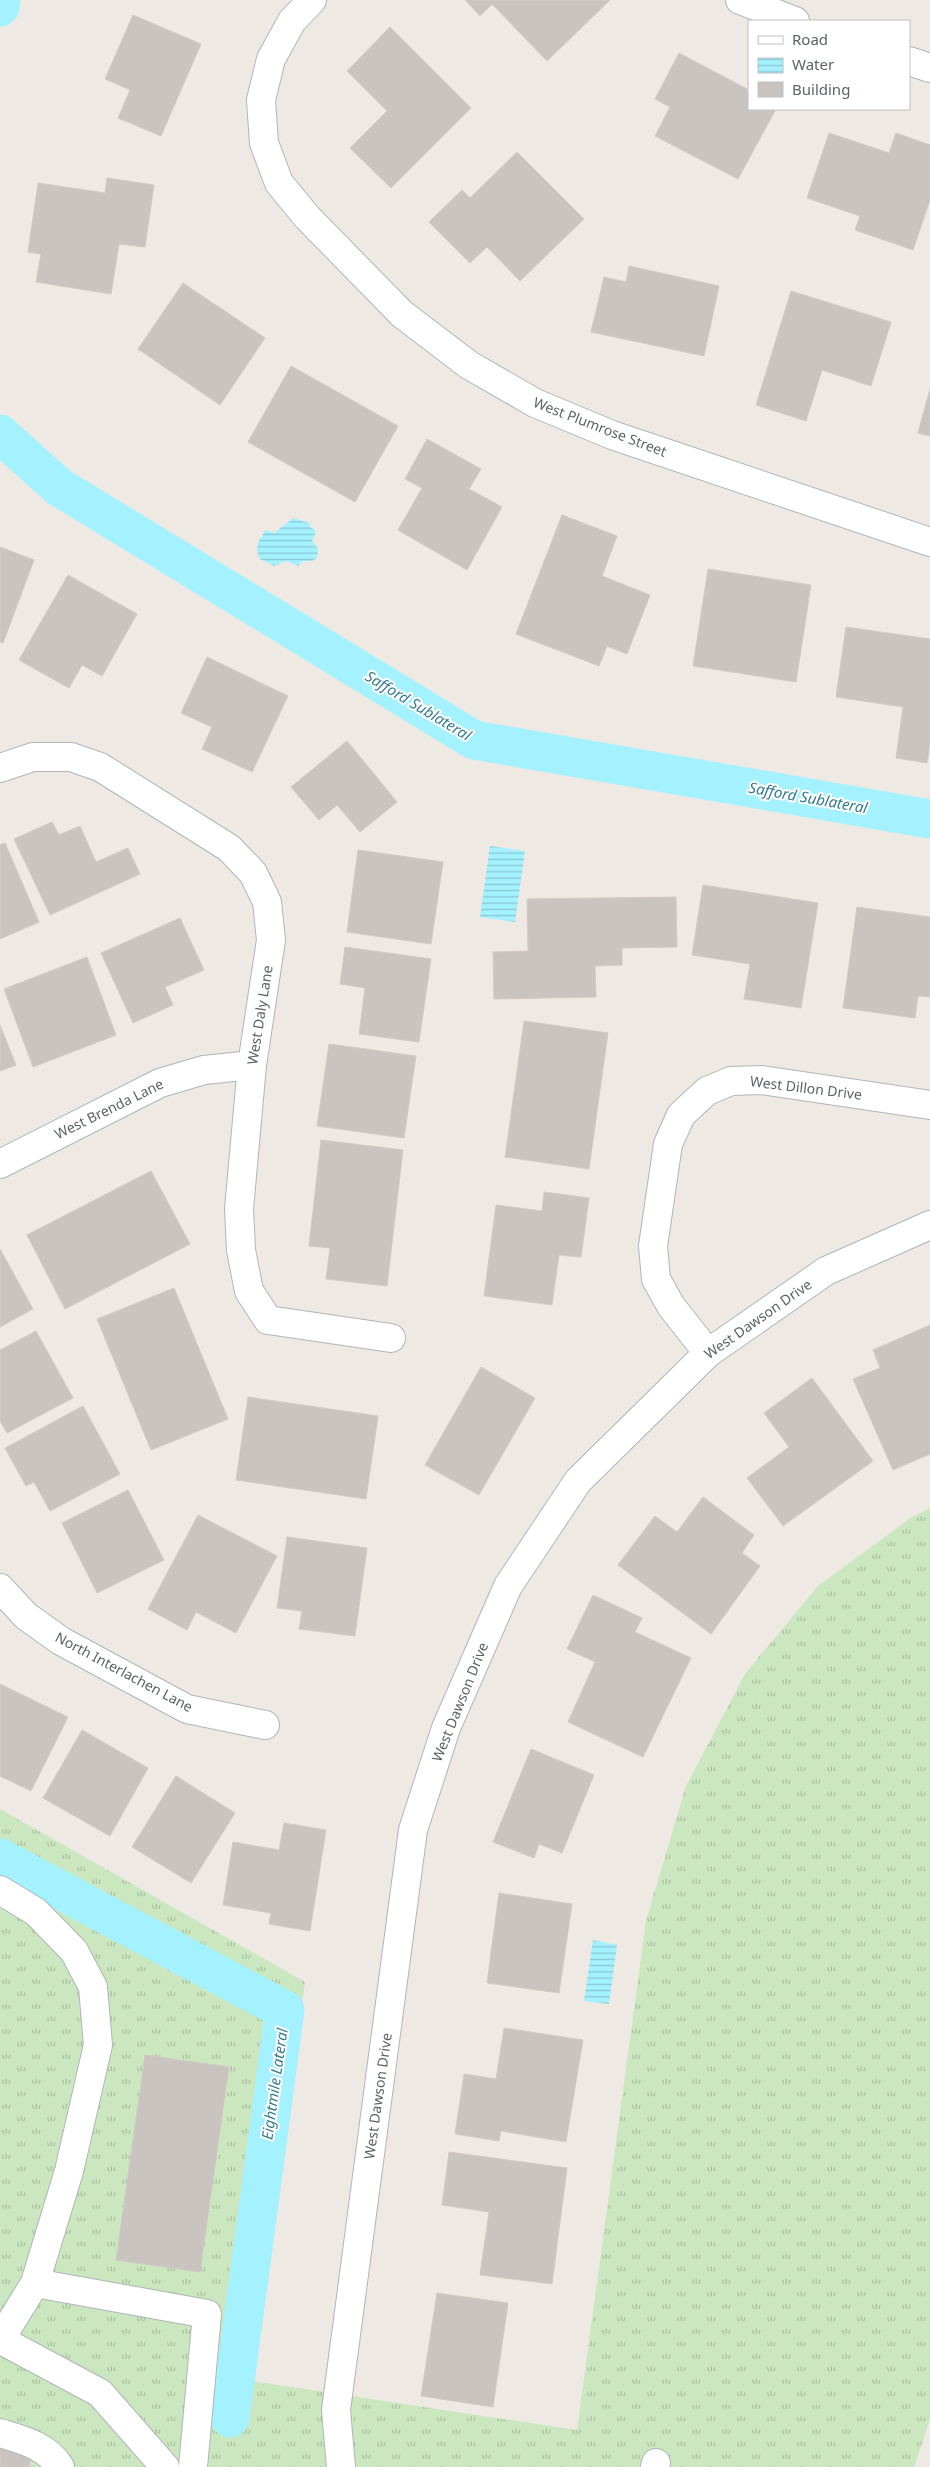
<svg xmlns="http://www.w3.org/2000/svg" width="930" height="2467" font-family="'Noto Sans',sans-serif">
	<defs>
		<pattern id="grass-tufts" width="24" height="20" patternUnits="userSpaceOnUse" patternTransform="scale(1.25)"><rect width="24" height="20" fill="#cbe7c0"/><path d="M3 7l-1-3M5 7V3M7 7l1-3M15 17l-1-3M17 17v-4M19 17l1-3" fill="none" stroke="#a8bfa0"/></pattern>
		<pattern id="water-rules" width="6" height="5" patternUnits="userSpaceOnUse" patternTransform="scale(1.25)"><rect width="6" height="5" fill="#a4f1ff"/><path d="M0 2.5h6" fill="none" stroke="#89c7d2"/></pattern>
	</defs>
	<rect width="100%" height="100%" fill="#efe9e4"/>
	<polygon fill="url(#grass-tufts)" points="930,1508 930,2419 914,2467 0,2467 0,1809 305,1982 246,2380 577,2430 646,1921 686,1786 745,1674 818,1586 912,1517"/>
	<g fill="url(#water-rules)">
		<path d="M293 518 309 523 311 528 314 529 316 532 312 540 318 549 317 558 312 561H303L298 566 286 561 274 566 260 559C254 546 259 540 266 530L274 533C281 527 287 524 293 518Z"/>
		<polygon points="490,846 525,851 515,922 480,917"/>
		<polygon points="593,1940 617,1945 609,2004 584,2001"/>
	</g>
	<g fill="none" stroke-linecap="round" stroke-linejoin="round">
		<g stroke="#a4f1ff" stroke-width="39">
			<polyline points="0,7 1,0"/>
			<polyline points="0,434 59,487 474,740 930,819"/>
			<polyline points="0,1858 285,2010 230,2418"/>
		</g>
	</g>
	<g fill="#cac4c1" stroke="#d4c9c2">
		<polygon points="465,0 610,0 547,61 492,4 480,16"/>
		<polygon points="133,15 201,44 161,136 118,118 130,90 105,79"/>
		<polygon points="390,27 471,108 391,188 350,148 387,111 347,71"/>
		<polygon points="679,53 749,90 749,109 776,109 738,179 655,136 670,107 655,99"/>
		<polygon points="829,133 889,153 896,133 930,145 930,200 913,250 855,230 860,216 807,198"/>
		<polygon points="517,152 584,219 520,281 487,247 470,263 429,222 462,190 470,198"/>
		<polygon points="107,178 154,185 145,247 119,244 111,294 36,282 41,254 28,252 38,183 105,193"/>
		<polygon points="629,266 719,286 704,356 591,332 604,277 626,282"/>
		<polygon points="183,283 265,338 220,405 138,349"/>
		<polygon points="791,291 891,322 871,386 822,370 806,421 756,405"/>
		<polygon points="291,366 398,426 355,502 248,442"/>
		<polygon points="930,389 930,436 918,433"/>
		<polygon points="427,439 481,469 469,489 502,507 467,570 398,530 422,488 405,479"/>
		<polygon points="562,515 617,536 602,576 650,595 627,654 607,646 599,666 516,634"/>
		<polygon points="0,547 34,560 3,643 0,642"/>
		<polygon points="708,569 811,585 796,682 693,666"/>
		<polygon points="68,575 137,614 102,676 82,665 69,688 19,660"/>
		<polygon points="846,627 930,639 930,743 927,763 896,758 903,707 836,697"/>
		<polygon points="207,657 288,696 252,772 202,749 212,727 181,713"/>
		<polygon points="347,741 397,802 360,832 337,805 319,820 291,787"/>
		<polygon points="52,822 59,835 80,826 96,862 128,848 140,874 50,915 14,839"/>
		<polygon points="5,843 39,922 0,939 0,845"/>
		<polygon points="358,850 443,862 431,944 347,932"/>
		<polygon points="703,885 818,903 801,1008 744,999 750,964 692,955"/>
		<polygon points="676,897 677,947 622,948 622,965 595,966 596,997 494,999 493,952 528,951 527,899"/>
		<polygon points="857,907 930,917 930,997 918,996 915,1018 843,1008"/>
		<polygon points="180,918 204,970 165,987 173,1005 133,1023 101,953"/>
		<polygon points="345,947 431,959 419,1042 359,1034 365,988 340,984"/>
		<polygon points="87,957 116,1035 33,1067 4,989"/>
		<polygon points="524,1021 608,1033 589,1169 505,1157"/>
		<polygon points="0,1025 16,1065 0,1071"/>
		<polygon points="329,1044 416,1056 404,1138 317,1126"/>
		<polygon points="321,1140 403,1150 387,1286 326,1279 330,1248 309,1246"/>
		<polygon points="151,1171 190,1244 65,1309 27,1235"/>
		<polygon points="544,1192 589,1198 581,1257 559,1255 552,1305 484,1296 496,1205 542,1211"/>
		<polygon points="0,1249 33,1309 0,1327"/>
		<polygon points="174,1288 228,1419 151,1450 97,1319"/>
		<polygon points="930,1325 930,1454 893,1470 853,1379 880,1368 873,1350"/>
		<polygon points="36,1331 73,1398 7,1433 0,1421 0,1350"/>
		<polygon points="481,1367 535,1398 479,1495 425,1465"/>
		<polygon points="812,1378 873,1461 783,1526 747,1478 789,1447 764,1413"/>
		<polygon points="248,1397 378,1416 366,1499 236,1480"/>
		<polygon points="83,1406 120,1474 50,1511 34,1482 26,1486 5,1448"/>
		<polygon points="128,1490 164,1560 97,1593 62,1523"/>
		<polygon points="703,1497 754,1535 742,1553 760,1566 711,1634 618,1565 655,1516 677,1532"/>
		<polygon points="198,1515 277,1556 236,1633 196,1612 187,1630 148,1609"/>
		<polygon points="287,1537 367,1548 355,1636 299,1629 302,1611 277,1608"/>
		<polygon points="593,1595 642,1618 635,1632 691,1658 643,1757 568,1722 595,1662 567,1649"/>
		<polygon points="0,1684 68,1717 31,1791 0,1776"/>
		<polygon points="82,1730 148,1768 110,1836 43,1798"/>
		<polygon points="531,1749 594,1775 562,1853 539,1844 534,1858 493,1842"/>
		<polygon points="176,1776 235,1813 191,1883 132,1847"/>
		<polygon points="284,1823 326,1830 310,1931 269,1924 271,1913 223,1905 233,1842 279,1850"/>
		<polygon points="499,1893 572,1904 559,1993 487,1983"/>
		<polygon points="504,2028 583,2040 566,2142 501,2131 499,2141 455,2134 464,2074 496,2079"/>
		<polygon points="145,2055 229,2067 200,2272 116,2260"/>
		<polygon points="449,2152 567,2168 552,2284 480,2275 489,2212 442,2205"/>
		<polygon points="437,2293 508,2303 493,2407 421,2396"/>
		<polygon points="0,2443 32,2448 29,2467 0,2467"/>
	</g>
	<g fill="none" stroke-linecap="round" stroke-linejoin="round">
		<g stroke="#b0b5b7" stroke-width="30">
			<g id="minor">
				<polyline points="312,0 292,21 271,59 261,100 264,143 279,183 307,217 402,314 469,365 535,403 612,435 930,542"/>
				<polyline points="740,0 795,21"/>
				<polyline points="909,61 930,68"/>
				<polyline points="0,768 33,757 71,757 100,767 229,848 253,873 267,902 271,940 252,1065 239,1209 241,1250 249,1291 268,1320 391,1338"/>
				<polyline points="0,1164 160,1083 204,1070 252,1065"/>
				<polyline points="708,1353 671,1306 656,1279 653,1246 668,1144 681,1115 707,1091 731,1081 762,1080 930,1105"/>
				<polyline points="0,1588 26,1616 61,1641 187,1709 265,1725"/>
				<polyline points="0,1890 36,1912 74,1951 93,1987 98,2045 69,2171 35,2283"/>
				<polyline points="0,2340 35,2283 207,2314 193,2467"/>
				<polyline points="1,2340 100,2393 165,2467"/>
				<path d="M0 2433C23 2440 47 2446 60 2467"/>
				<polyline points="341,2467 336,2410 413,1830 446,1728 508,1586 578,1481 708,1353 826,1271 930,1225"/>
				<polyline points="655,2467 656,2463"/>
			</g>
		</g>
		<use href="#minor" stroke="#fff" stroke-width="28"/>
	</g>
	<g text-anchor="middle" stroke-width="4" stroke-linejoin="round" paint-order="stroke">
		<g font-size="14" fill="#5c6365" stroke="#fff">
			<text transform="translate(600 427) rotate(21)" y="5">West Plumrose Street</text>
			<text transform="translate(260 1015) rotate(-81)" y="5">West Daly Lane</text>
			<text transform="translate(806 1088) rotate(7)" y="5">West Dillon Drive</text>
			<text transform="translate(109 1109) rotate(-26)" y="5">West Brenda Lane</text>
			<text transform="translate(758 1319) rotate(-35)" y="5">West Dawson Drive</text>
			<text transform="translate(124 1672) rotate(28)" y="5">North Interlachen Lane</text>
			<text transform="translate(460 1702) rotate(-68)" y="5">West Dawson Drive</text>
			<text transform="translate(378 2096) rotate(-82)" y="5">West Dawson Drive</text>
		</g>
		<g font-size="15" font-style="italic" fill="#337b90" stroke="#fff">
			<text transform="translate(418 706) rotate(31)" y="5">Safford Sublateral</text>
			<text transform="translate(808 798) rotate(10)" y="5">Safford Sublateral</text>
			<text transform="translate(275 2084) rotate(-82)" y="5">Eightmile Lateral</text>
		</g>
	</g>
	<rect x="748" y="20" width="162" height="90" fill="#ffffff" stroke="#bec1c1"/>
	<rect x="758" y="36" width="25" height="8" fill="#ffffff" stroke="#bec1c1"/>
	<text x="792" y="45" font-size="15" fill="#5c6365">Road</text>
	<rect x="758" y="58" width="25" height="15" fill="url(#water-rules)" stroke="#bec1c1"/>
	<text x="792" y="70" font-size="15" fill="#5c6365">Water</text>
	<rect x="758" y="82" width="25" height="15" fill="#cac4c1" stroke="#bec1c1"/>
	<text x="792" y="95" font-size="15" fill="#5c6365">Building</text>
</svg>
